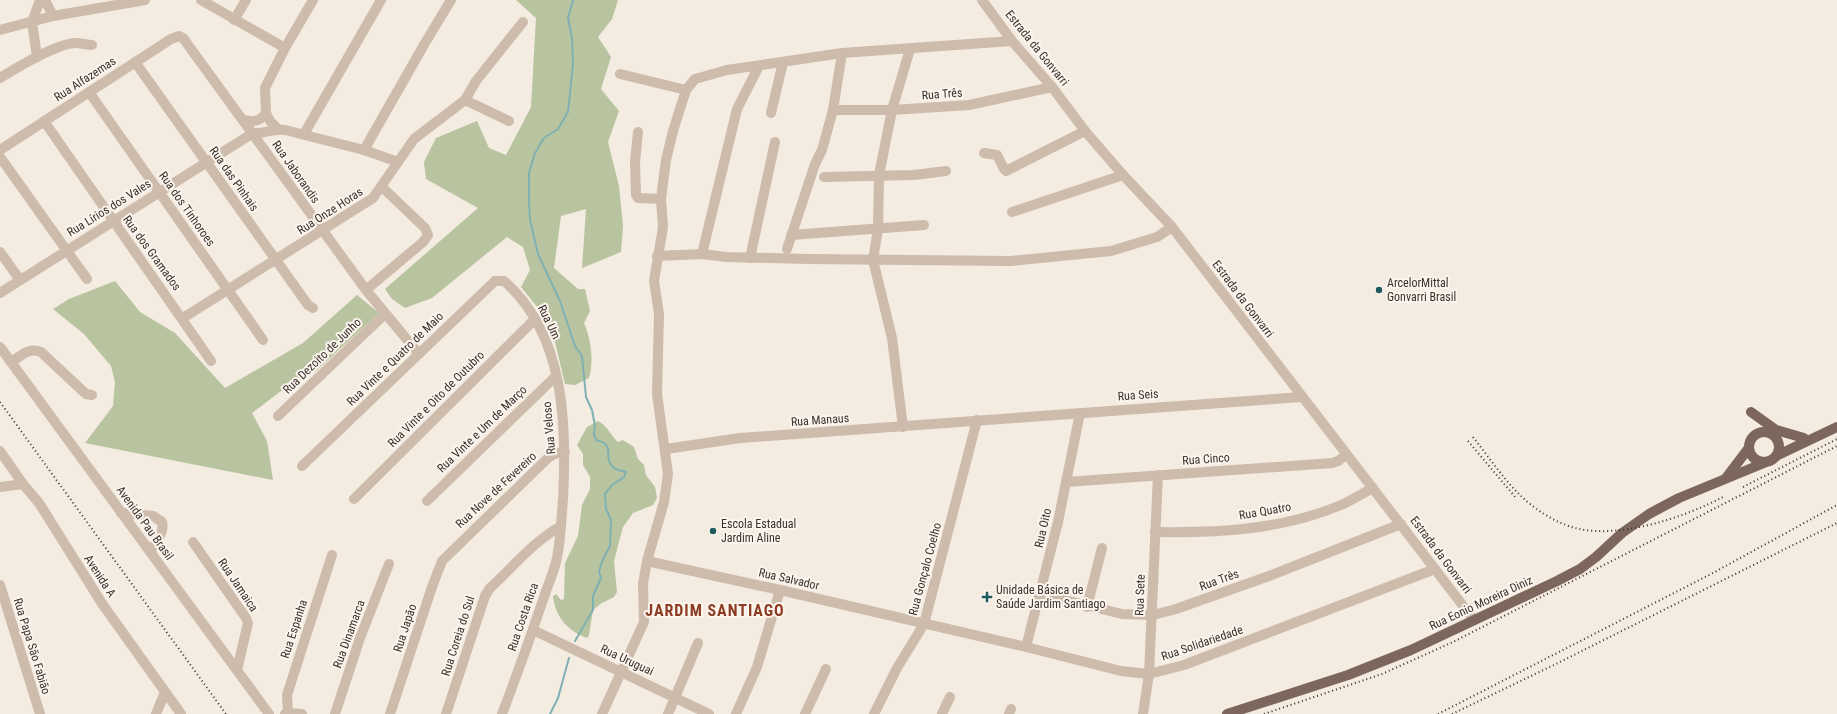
<svg xmlns="http://www.w3.org/2000/svg" width="1837" height="714" font-family="'Roboto Condensed',sans-serif">
	<rect width="100%" height="100%" fill="#f4ebe1"/>
	<g fill="#b8c4a0">
		<path d="M516 0H618L612 19 598 37 611 57 601 89 619 111 608 142 619 186 623 226 621 252 582 268 586 209 561 216 554 268 578 289H585L590 311 584 323C591 339 594 361 589 378L575 385 565 384 554 338 545 317 521 287 530 270 523 247 507 237 432 298 405 308 392 299 385 289 478 208 426 179 424 162 436 138 477 121 489 148 506 155 531 107 536 18Z"/>
		<polygon points="115,281 140,312 175,333 225,388 303,343 357,295 379,313 316,371 297,379 252,413 267,441 273,480 85,443 113,406 115,382 111,366 84,334 53,309 69,299"/>
		<path d="M598 421C608 426 610 435 618 442L623 440 634 447 638 459 644 465 646 475 655 487 657 498 653 505 633 513 623 527 614 561 617 592 614 597 602 603 593 610 589 635 587 638C569 632 555 617 553 596L556 594 561 600 564 599 565 563 578 536 582 505 590 489V477L583 465V454L577 445 587 427Z"/>
	</g>
	<g fill="none" stroke-linecap="round" stroke-linejoin="round">
		<g stroke="#7fb0b2" stroke-width="2">
			<path d="M573 0 568 18 572 38 573 64 568 112 558 129 544 138 535 153 529 173V201L530 220 538 254 560 301 575 346 582 356 586 397 592 410 595 426 594 434 596 440C617 445 602 457 613 467 616 470 622 471 626 472L624 477 612 485 605 494 606 509 611 520 610 546 603 559 599 571 601 578 593 596V610L575 641"/>
			<polyline points="550,714 558,698 569,658"/>
		</g>
		<g stroke="#cdbbac" stroke-width="10">
			<polyline points="45,0 53,16"/>
			<polyline points="201,0 285,48"/>
			<polyline points="982,0 1012,41 1052,87 1085,131 1123,175 1172,227 1474,620"/>
			<polyline points="234,20 246,0"/>
			<polyline points="0,30 53,16 145,0"/>
			<polyline points="37,57 32,22 40,0"/>
			<polyline points="135,62 308,305 313,308"/>
			<polyline points="620,74 686,90 695,79 727,70 842,53 1012,41"/>
			<path d="M0 78C16 68 58 43 76 43 81 43 87 45 92 45"/>
			<polyline points="89,92 263,340"/>
			<polyline points="465,100 509,121"/>
			<polyline points="833,110 892,110 969,105 1052,87"/>
			<polyline points="771,113 783,62"/>
			<path d="M243 120C253 122 260 122 266 113"/>
			<polyline points="44,121 211,361"/>
			<polyline points="277,128 270,121 266,113 265,88 285,48 313,0"/>
			<polyline points="638,132 635,162 636,195 638,198 661,199"/>
			<path d="M253 133C265 134 273 128 285 130L364 150 398 162"/>
			<polyline points="304,134 381,0"/>
			<polyline points="0,150 171,39 179,36 183,38 366,290 419,354"/>
			<polyline points="364,150 425,43 451,0"/>
			<polyline points="984,153 997,155 1004,169 1006,171 1085,131"/>
			<polyline points="0,157 87,279"/>
			<polyline points="824,177 914,175 946,171"/>
			<polyline points="1012,212 1123,175"/>
			<polyline points="791,235 924,225"/>
			<polyline points="787,249 815,164 822,150 833,110 842,53"/>
			<polyline points="0,252 20,280"/>
			<polyline points="702,254 737,109 759,66"/>
			<polyline points="657,256 702,254 726,257 809,259 1011,261 1111,251 1157,237 1172,227"/>
			<polyline points="750,258 775,142"/>
			<polyline points="366,290 423,242 428,235 425,228 382,187"/>
			<polyline points="0,293 253,133"/>
			<polyline points="183,318 373,198 414,139 465,100 476,81 523,22"/>
			<polyline points="0,347 269,714"/>
			<path d="M11 362C22 355 29 347 41 352L86 394 92 395"/>
			<polyline points="278,416 385,314"/>
			<polyline points="903,427 892,338 873,260 878,229 879,175 892,110 910,49"/>
			<polyline points="666,449 740,438 1302,397"/>
			<polyline points="0,451 23,484 39,503 103,605 181,714"/>
			<path d="M302 466 495 281H504C565 334 567 425 563 499 561 520 561 542 556 562 553 574 548 585 544 597 531 636 517 675 502 714"/>
			<polyline points="1066,482 1332,463 1338,461 1346,455"/>
			<polyline points="0,487 23,484"/>
			<polyline points="354,499 536,318"/>
			<polyline points="427,501 556,376"/>
			<path d="M121 513 153 516 162 522C165 533 155 542 150 552"/>
			<path d="M1155 532C1218 533 1282 530 1341 505 1352 500 1363 493 1373 488"/>
			<polyline points="193,542 246,618 248,623 237,670"/>
			<polyline points="647,561 780,590 1026,647 1121,671 1149,674 1184,665 1435,569"/>
			<polyline points="0,585 40,714"/>
			<polyline points="1041,594 1122,614 1153,615 1176,609 1269,576 1401,524"/>
			<polyline points="1087,607 1102,548"/>
			<polyline points="533,630 709,714"/>
			<polyline points="1026,647 1058,522 1080,413"/>
			<polyline points="288,713 287,695 332,555"/>
			<polyline points="156,714 165,692"/>
			<polyline points="285,714 288,713 302,714"/>
			<polyline points="335,714 360,638 389,564"/>
			<polyline points="390,714 432,587 442,561 549,457 557,453 565,452"/>
			<path d="M446 714 485 596 490 588C512 568 534 541 561 526"/>
			<polyline points="602,714 644,622 643,584 647,561 664,502 668,474 657,394 659,314 654,281 663,227 661,199 666,160 673,131 686,90"/>
			<polyline points="668,714 698,643"/>
			<polyline points="736,714 757,667 780,590"/>
			<polyline points="805,714 826,669"/>
			<polyline points="874,714 897,668 924,624 977,420"/>
			<polyline points="942,714 950,697"/>
			<polyline points="1009,714 1011,709"/>
			<polyline points="1143,714 1149,674 1158,475"/>
		</g>
		<g stroke="#7d675c" stroke-width="10">
			<polyline points="1751,412 1776,430 1804,438"/>
			<circle cx="1764" cy="447" r="15"/>
			<polyline points="1776,456 1837,427"/>
			<polyline points="1726,478 1748,449"/>
			<polyline points="1227,714 1348,675 1411,650 1557,581 1580,569 1596,557 1622,533 1649,514 1679,498 1764,463"/>
		</g>
		<g stroke="#3b302b" stroke-width="2" stroke-dasharray="1 3" stroke-linecap="butt">
			<polyline points="0,402 226,714"/>
			<path d="M1473 437C1488 456 1502 477 1519 494 1535 510 1557 524 1579 529 1623 538 1685 517 1723 497"/>
			<polyline points="1468,441 1516,498"/>
			<polyline points="1743,487 1837,439"/>
			<polyline points="1264,714 1382,674 1453,642 1837,446"/>
			<polyline points="1438,714 1711,574 1837,505"/>
			<polyline points="1452,714 1556,664 1837,523"/>
		</g>
	</g>
	<g fill="#1f5a5e" stroke="#fbf5ee" stroke-width="1.5">
		<circle cx="1379" cy="290" r="4"/>
		<circle cx="713" cy="531" r="4"/>
		<path d="M985 591h4v4h4v4h-4v4h-4v-4h-4v-4h4z"/>
	</g>
	<g text-anchor="middle" stroke-width="4" stroke-linejoin="round" paint-order="stroke">
		<g font-size="12" fill="#3b302b" stroke="#fbf5ee">
			<text transform="translate(1037 48) rotate(51)" y="4">Estrada da Gonvarri</text>
			<text transform="translate(85 79) rotate(-33)" y="4">Rua Alfazemas</text>
			<text transform="translate(942 94) rotate(-4)" y="4">Rua Três</text>
			<text transform="translate(296 172) rotate(55)" y="4">Rua Jaborandis</text>
			<text transform="translate(234 179) rotate(55)" y="4">Rua das Pinhais</text>
			<text transform="translate(109 208) rotate(-32)" y="4">Rua Lírios dos Vales</text>
			<text transform="translate(187 209) rotate(55)" y="4">Rua dos Tinhoroes</text>
			<text transform="translate(330 211) rotate(-33)" y="4">Rua Onze Horas</text>
			<text transform="translate(152 253) rotate(54)" y="4">Rua dos Gramados</text>
			<text transform="translate(1243 299) rotate(53)" y="4">Estrada da Gonvarri</text>
			<text transform="translate(549 322) rotate(64)" y="4">Rua Um</text>
			<text transform="translate(322 356) rotate(-44)" y="4">Rua Dezoito de Junho</text>
			<text transform="translate(395 359) rotate(-44)" y="4">Rua Vinte e Quatro de Maio</text>
			<text transform="translate(1138 395) rotate(-4)" y="4">Rua Seis</text>
			<text transform="translate(436 399) rotate(-45)" y="4">Rua Vinte e Oito de Outubro</text>
			<text transform="translate(820 420) rotate(-4)" y="4">Rua Manaus</text>
			<text transform="translate(549 428) rotate(-95)" y="4">Rua Veloso</text>
			<text transform="translate(482 429) rotate(-44)" y="4">Rua Vinte e Um de Março</text>
			<text transform="translate(1206 459) rotate(-4)" y="4">Rua Cinco</text>
			<text transform="translate(496 490) rotate(-43)" y="4">Rua Nove de Fevereiro</text>
			<text transform="translate(1265 511) rotate(-10)" y="4">Rua Quatro</text>
			<text transform="translate(145 523) rotate(54)" y="4">Avenida Pau Brasil</text>
			<text transform="translate(1043 528) rotate(-77)" y="4">Rua Oito</text>
			<text transform="translate(1441 555) rotate(53)" y="4">Estrada da Gonvarri</text>
			<text transform="translate(925 569) rotate(-75)" y="4">Rua Gonçalo Coelho</text>
			<text transform="translate(100 576) rotate(57)" y="4">Avenida A</text>
			<text transform="translate(789 579) rotate(13)" y="4">Rua Salvador</text>
			<text transform="translate(1219 580) rotate(-20)" y="4">Rua Três</text>
			<text transform="translate(238 585) rotate(56)" y="4">Rua Jamaica</text>
			<text transform="translate(1140 595) rotate(-88)" y="4">Rua Sete</text>
			<text transform="translate(1481 603) rotate(-25)" y="4">Rua Eonio Moreira Diniz</text>
			<text transform="translate(523 617) rotate(-71)" y="4">Rua Costa Rica</text>
			<text transform="translate(405 628) rotate(-72)" y="4">Rua Japão</text>
			<text transform="translate(294 629) rotate(-72)" y="4">Rua Espanha</text>
			<text transform="translate(349 634) rotate(-70)" y="4">Rua Dinamarca</text>
			<text transform="translate(458 636) rotate(-72)" y="4">Rua Coreia do Sul</text>
			<text transform="translate(1202 643) rotate(-19)" y="4">Rua Solidariedade</text>
			<text transform="translate(32 646) rotate(73)" y="4">Rua Papa São Fabião</text>
			<text transform="translate(627 660) rotate(25)" y="4">Rua Uruguai</text>
		</g>
		<g font-size="12" fill="#3b302b" stroke="#fbf5ee" text-anchor="start">
			<text x="1387" y="287">ArcelorMittal<tspan x="1387" dy="14">Gonvarri Brasil</tspan></text>
			<text x="721" y="528">Escola Estadual<tspan x="721" dy="14">Jardim Aline</tspan></text>
			<text x="996" y="594">Unidade Básica de<tspan x="996" dy="14">Saúde Jardim Santiago</tspan></text>
		</g>
		<g font-size="16" font-weight="bold" letter-spacing="1" fill="#8c3b22" stroke="#fbf5ee">
			<text x="715" y="616">JARDIM SANTIAGO</text>
		</g>
	</g>
</svg>
